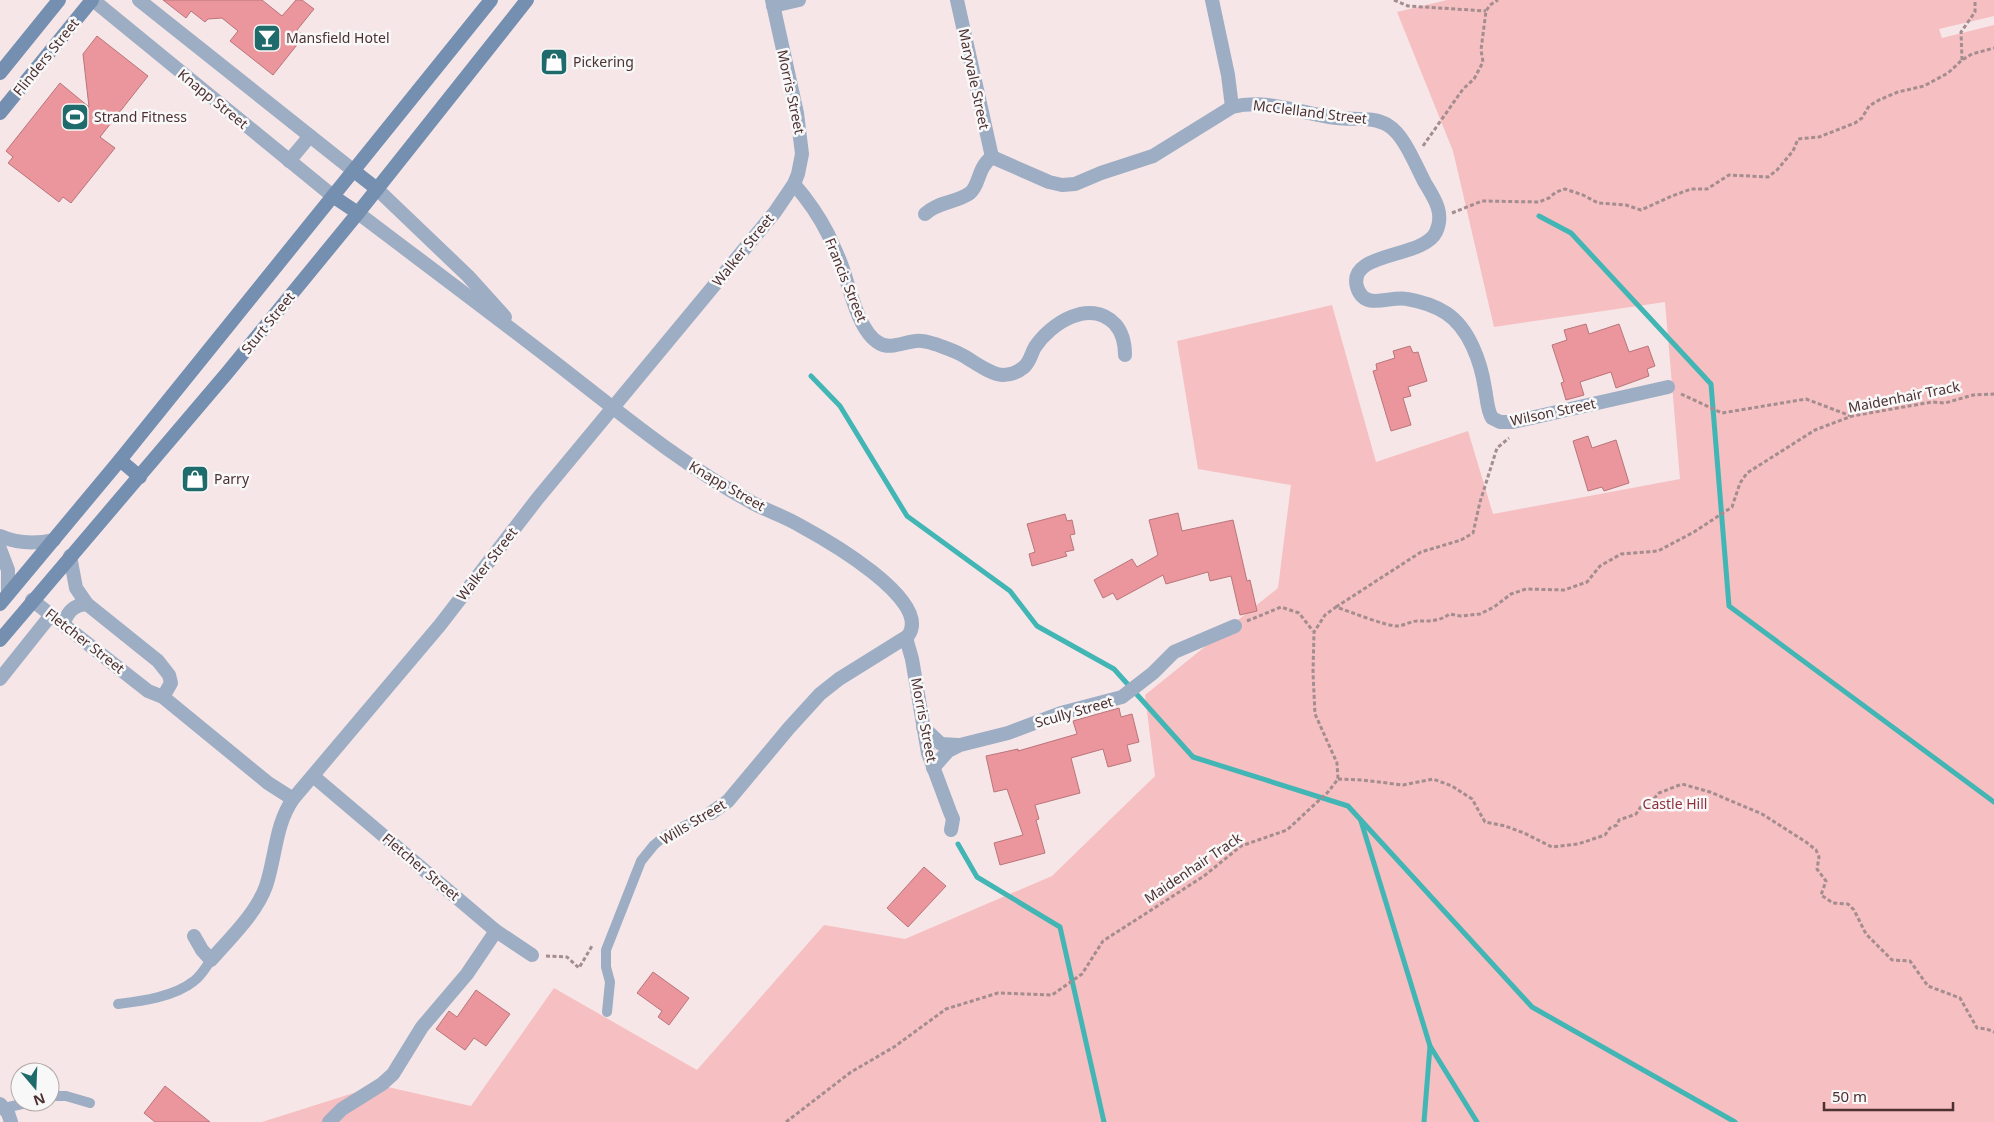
<svg xmlns="http://www.w3.org/2000/svg" width="1994" height="1122" font-family="'Noto Sans',sans-serif">
	<rect width="100%" height="100%" fill="#f6e6e7"/>
	<polygon fill="#f6bfc1" points="1447,0 1994,0 1994,16 1939,29 1942,38 1994,25 1994,1122 262,1122 379,1085 471,1106 554,988 697,1070 824,925 905,939 1052,876 1155,776 1145,695 1278,588 1291,485 1198,469 1177,341 1332,305 1376,462 1468,431 1493,514 1680,479 1665,302 1494,327 1453,151 1397,12"/>
	<g fill="none" stroke-linecap="round" stroke-linejoin="round">
		<g stroke="#42b5b5" stroke-width="5">
			<polyline points="1539,216 1571,233 1711,384 1729,606 1994,802"/>
			<polyline points="811,376 840,406 907,516 1010,591 1037,626 1114,669 1193,757 1348,806 1532,1007 1735,1122"/>
			<polyline points="1361,821 1430,1046 1477,1122"/>
			<polyline points="958,844 977,877 1060,927 1104,1122"/>
			<polyline points="1424,1122 1430,1046"/>
		</g>
	</g>
	<g fill="#ea969c" stroke="#b9757a">
		<polygon points="163,0 262,0 282,16 296,0 302,0 314,9 297,30 304,36 273,75 230,41 238,31 222,18 208,19 205,22 191,11 186,18"/>
		<polygon points="97,36 148,76 100,137 115,148 71,203 63,197 59,202 8,163 13,157 6,151 60,83 89,107 83,54"/>
		<polygon points="1586,324 1589,334 1619,324 1629,352 1648,346 1655,366 1647,369 1649,376 1616,388 1611,372 1580,382 1584,395 1566,400 1561,383 1564,382 1552,345 1567,340 1564,330"/>
		<polygon points="1410,346 1413,353 1418,352 1427,381 1408,387 1411,396 1403,398 1411,425 1391,431 1373,371 1377,370 1376,364 1395,358 1393,351"/>
		<polygon points="1588,436 1592,448 1616,440 1629,483 1604,491 1602,487 1588,491 1573,441"/>
		<polygon points="1178,513 1182,531 1233,520 1247,581 1250,580 1257,611 1240,615 1231,576 1210,581 1208,572 1166,584 1163,575 1117,600 1113,593 1103,598 1094,580 1132,559 1137,567 1158,555 1149,520"/>
		<polygon points="1065,514 1067,521 1072,520 1075,534 1070,535 1074,550 1065,552 1067,556 1032,566 1029,554 1035,552 1027,524"/>
		<polygon points="1119,708 1121,717 1132,714 1139,742 1127,745 1131,761 1108,767 1103,749 1071,758 1080,793 1035,805 1039,819 1036,820 1045,853 1000,865 994,843 1023,835 1007,789 994,792 986,756 1018,749 1018,751 1077,734 1073,721"/>
		<polygon points="924,867 946,886 908,927 887,908"/>
		<polygon points="653,972 689,998 669,1025 658,1017 662,1011 637,993"/>
		<polygon points="476,990 510,1014 486,1046 474,1038 465,1050 436,1029 449,1011 457,1017"/>
		<polygon points="165,1086 210,1122 155,1122 144,1113"/>
	</g>
	<g fill="none" stroke-linecap="round" stroke-linejoin="round">
		<g stroke="#a48d8f" stroke-width="3" stroke-dasharray="4 2.5" stroke-linecap="butt">
			<polyline points="1394,0 1408,6 1486,11"/>
			<polyline points="1962,60 1961,32 1975,12 1975,0"/>
			<polyline points="1423,146 1463,89 1474,79 1483,62 1481,50 1486,11 1490,5 1498,0"/>
			<polyline points="1452,213 1482,201 1539,202 1549,198 1556,192 1565,189 1583,195 1598,203 1626,205 1641,210 1672,196 1691,189 1707,189 1729,175 1768,177 1777,170 1793,151 1798,139 1819,137 1855,123 1862,118 1869,106 1879,100 1898,92 1924,86 1948,73 1962,60 1972,54 1994,48"/>
			<polyline points="1681,394 1722,413 1806,399 1851,416"/>
			<polyline points="1336,607 1421,552 1461,540 1473,533 1480,502 1497,448 1509,438"/>
			<polyline points="1247,621 1281,607 1299,613 1313,631"/>
			<polyline points="1338,779 1362,780 1403,785 1433,779 1452,786 1472,799 1485,822 1505,826 1524,833 1552,847 1578,844 1605,835 1610,828 1617,825 1619,820 1636,814 1642,805 1651,802 1659,793 1682,784 1710,792 1762,814 1806,842 1816,850 1819,857 1817,869 1826,881 1821,895 1833,903 1848,904 1854,910 1866,934 1892,960 1910,961 1928,986 1960,998 1977,1028 1987,1029 1994,1032"/>
			<polyline points="546,956 567,957 579,968 592,946"/>
			<path d="M786 1122 851 1072 894 1047 946 1009 998 993 1052 995 1082 974 1103 941 1204 876 1241 846 1287 830 1328 792 1338 779 1337 763 1315 714 1313 673 1314 632 1325 615 1336 607C1351 612 1383 625 1396 626 1405 626 1412 620 1419 621 1430 621 1441 621 1449 614L1461 616 1480 614 1494 607 1511 594 1526 589 1564 590 1587 582 1600 566 1621 554 1658 551 1694 532 1732 507 1740 483 1747 473 1815 430 1852 416 1932 402 1945 403 1973 395 1994 394"/>
		</g>
		<g stroke="#9cadc4" stroke-width="10">
			<path d="M118 1004C142 1001 174 997 194 981 201 976 206 967 211 960"/>
			<polyline points="607,1012 610,982 606,967 606,950 641,861 654,845 666,835 711,813"/>
			<polyline points="50,1096 66,1096 90,1103"/>
			<polyline points="4,1108 31,1102"/>
		</g>
		<g stroke="#9cadc4" stroke-width="14">
			<polyline points="957,0 992,157"/>
			<polyline points="1212,0 1228,75 1232,107"/>
			<polyline points="773,6 799,0"/>
			<path d="M992 157 1049 182 1062 185 1075 184 1101 173 1153 156 1232 107C1268 98 1302 114 1337 118 1354 120 1374 116 1389 126 1404 135 1416 166 1425 183 1434 198 1445 213 1436 232 1423 259 1347 251 1357 287 1365 312 1390 295 1407 299 1419 301 1435 306 1446 313 1469 328 1481 362 1485 389 1487 398 1487 410 1492 418L1500 422H1513L1668 387"/>
			<path d="M794 184C807 199 819 216 828 234 833 245 839 257 843 269 850 290 859 332 879 343 890 350 904 342 916 341 923 340 931 343 938 345 946 348 955 351 962 355 975 362 989 374 1003 375 1011 375 1018 372 1024 367 1030 362 1031 354 1035 347 1051 323 1090 298 1115 324 1123 333 1125 344 1125 355"/>
			<polyline points="377,189 468,276 505,317"/>
			<path d="M358 213C424 263 491 313 557 364 620 413 681 464 751 502 767 511 784 516 799 525 823 538 934 600 908 636L839 679 820 694 789 728 728 801 711 813"/>
			<path d="M925 214C937 202 956 203 970 193 980 185 977 168 992 157"/>
			<path d="M0 536C18 544 35 544 54 540"/>
			<polyline points="0,549 8,570 8,594"/>
			<polyline points="70,556 76,588 87,604 158,661 169,675 171,683 163,697"/>
			<polyline points="32,600 148,691 163,697 268,783 293,799"/>
			<path d="M63 624C68 612 73 605 87 604"/>
			<polyline points="906,638 912,659 928,753 950,812 953,819 951,830"/>
			<polyline points="0,679 51,615"/>
			<polyline points="923,727 941,744 958,745"/>
			<polyline points="933,768 948,751 960,745 1008,733 1061,713 1122,697 1153,673 1174,652 1235,626"/>
			<polyline points="313,776 496,931 532,955"/>
			<path d="M194 936 202 950 211 960C230 938 256 914 266 886 276 856 275 825 293 799L440 625 538 498 775 212 794 184 798 174 802 154 797 113 772 0"/>
			<polyline points="0,1104 8,1113 11,1122"/>
			<polyline points="329,1122 342,1109 382,1084 393,1074 422,1027 467,974 496,931"/>
		</g>
		<g stroke="#9cadc4" stroke-width="14">
			<polyline points="93,0 334,197"/>
			<polyline points="139,0 354,171"/>
			<polyline points="289,161 310,136"/>
		</g>
		<g stroke="#758fb0" stroke-width="14">
			<polyline points="0,73 59,0"/>
			<polyline points="0,113 92,0"/>
			<polyline points="354,171 377,189"/>
			<polyline points="334,197 358,213"/>
			<polyline points="120,460 140,477"/>
			<polyline points="0,604 120,460 491,0"/>
			<polyline points="0,640 227,373 358,213 527,0"/>
		</g>
	</g>
	<defs>
		<g id="bar-square" transform="scale(1.4375)"><rect x="-9" y="-9" width="18" height="18" rx="4" fill="#1f6b6b" stroke="#f8f8f8"/><path d="M-6-5H6L.8 .8V4.5H3.5V6h-7V4.5H-.8V.8Z" fill="#fff"/></g>
		<g id="shop-square" transform="scale(1.4375)"><rect x="-9" y="-9" width="18" height="18" rx="4" fill="#1f6b6b" stroke="#f8f8f8"/><path d="M-5-2.5h2.3a2.7 3.5 0 0 1 5.4 0H5L5.5 6h-11ZM-1.5-2.5h3a1.5 2.3 0 0 0-3 0Z" fill="#fff"/></g>
		<g id="stadium-square" transform="scale(1.4375)"><rect x="-9" y="-9" width="18" height="18" rx="4" fill="#1f6b6b" stroke="#f8f8f8"/><path d="M0-5a6.5 5 0 1 0 0 10a6.5 5 0 1 0 0-10ZM-3.5-1.8h7v3.6h-7Z" fill="#fff"/></g>
	</defs>
	<g fill-rule="evenodd">
		<use href="#bar-square" x="267" y="38"/>
		<use href="#shop-square" x="554" y="62"/>
		<use href="#stadium-square" x="75" y="117"/>
		<use href="#shop-square" x="195" y="479"/>
	</g>
	<g text-anchor="middle" stroke-width="5" stroke-linejoin="round" paint-order="stroke">
		<g font-size="14" fill="#4d3032" stroke="#f8f8f8" text-anchor="start">
			<text x="286" y="43">Mansfield Hotel</text>
			<text x="573" y="67">Pickering</text>
			<text x="94" y="122">Strand Fitness</text>
			<text x="214" y="484">Parry</text>
		</g>
		<g font-size="14" fill="#4d3032" stroke="#f8f8f8">
			<text transform="translate(46 57) rotate(-51)" y="5">Flinders Street</text>
			<text transform="translate(974 79) rotate(78)" y="5">Maryvale Street</text>
			<text transform="translate(791 92) rotate(78)" y="5">Morris Street</text>
			<text transform="translate(213 99) rotate(39)" y="5">Knapp Street</text>
			<text transform="translate(1310 112) rotate(7)" y="5">McClelland Street</text>
			<text transform="translate(743 250) rotate(-51)" y="5">Walker Street</text>
			<text transform="translate(846 280) rotate(68)" y="5">Francis Street</text>
			<text transform="translate(268 323) rotate(-51)" y="5">Sturt Street</text>
			<text transform="translate(1904 397) rotate(-11)" y="5">Maidenhair Track</text>
			<text transform="translate(1553 412) rotate(-12)" y="5">Wilson Street</text>
			<text transform="translate(727 486) rotate(30)" y="5">Knapp Street</text>
			<text transform="translate(487 564) rotate(-52)" y="5">Walker Street</text>
			<text transform="translate(85 641) rotate(38)" y="5">Fletcher Street</text>
			<text transform="translate(1074 712) rotate(-16)" y="5">Scully Street</text>
			<text transform="translate(924 720) rotate(79)" y="5">Morris Street</text>
			<text transform="translate(693 822) rotate(-31)" y="5">Wills Street</text>
			<text transform="translate(421 867) rotate(40)" y="5">Fletcher Street</text>
			<text transform="translate(1193 868) rotate(-34)" y="5">Maidenhair Track</text>
		</g>
		<g font-size="14" fill="#902f3d" stroke="#f8f8f8">
			<text x="1675" y="809">Castle Hill</text>
		</g>
	</g>
	<g transform="translate(35 1087) rotate(161)"><circle r="24" fill="#f8f8f8" stroke="#b4a8a9"/>
	<path d="M0-4L9 19L0 12L-9 19Z" fill="#1f6b6b"/>
	<text y="-8" font-size="14" font-weight="bold" text-anchor="middle" fill="#4d3032">N</text>
	</g>
	<path d="M1824 1102v8h129v-8" fill="none" stroke="#4d3032" stroke-width="2.5"/>
	<text x="1832" y="1102" font-size="15" fill="#4d3032" stroke="#f8f8f8" stroke-width="4" paint-order="stroke">50 m</text>
</svg>
